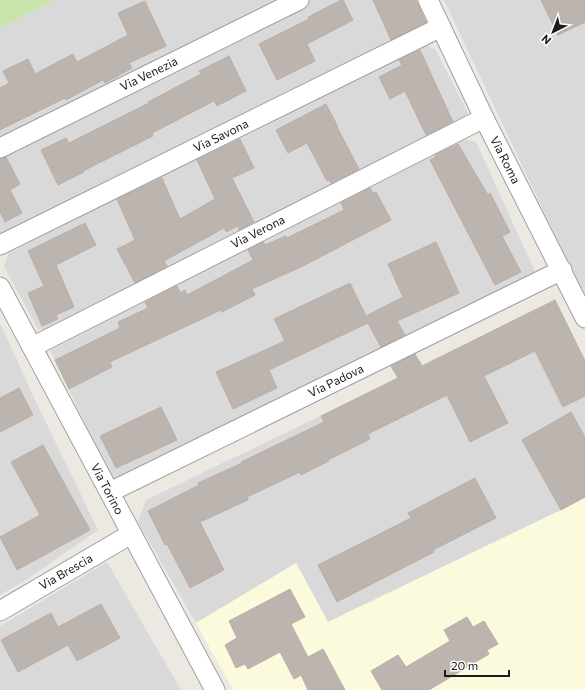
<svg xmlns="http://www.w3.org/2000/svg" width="585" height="690" font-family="Commissioner,sans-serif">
	<rect width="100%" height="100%" fill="#ece9e2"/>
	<g fill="#dad9d9">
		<polygon points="55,0 416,0 427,24 391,40 0,235 0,28"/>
		<polygon points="444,0 585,0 585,295 561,248"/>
		<polygon points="426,45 435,49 468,113 463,121 52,330 38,329 4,267 8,254 116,198 240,139"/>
		<polygon points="459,138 476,142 537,276 112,480 50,350"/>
		<polygon points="555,300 585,361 585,497 561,510 328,622 296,563 196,623 138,522 146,500 370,392"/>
		<polygon points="0,323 35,400 98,530 26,580 0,595"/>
		<polygon points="107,562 181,690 0,690 0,626"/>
	</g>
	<polygon fill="#fcfadc" points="585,497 585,690 233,690 196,623 296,563 328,622 561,510"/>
	<polygon fill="#c9e3ac" points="0,0 55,0 0,28"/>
	<g fill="#bcb4af" stroke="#bdafa6">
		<polygon points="341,0 343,0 353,20 307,44 315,61 277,80 259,44 309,19 308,17"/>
		<polygon points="373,0 416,0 426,22 391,40"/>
		<polygon points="541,0 585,0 585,22 558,35"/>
		<polygon points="145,1 166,46 129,63 132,68 105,83 103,80 66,100 65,98 0,130 0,88 9,83 3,71 28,59 35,74 73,54 77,62 128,35 118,13"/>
		<polygon points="420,50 453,122 426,135 405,91 390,99 379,77 402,65 399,60"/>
		<polygon points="229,56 246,91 217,106 214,101 152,133 153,136 83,171 84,172 58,185 41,150 66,138 69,143 149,103 148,102 201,74 199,71"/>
		<polygon points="326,104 338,127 337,127 359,169 331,183 329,180 327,181 307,143 288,153 276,130"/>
		<polygon points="240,139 254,168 232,178 254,222 239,230 238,226 226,232 224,228 164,261 167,266 135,283 117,249 135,240 117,199 162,178 180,219 215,199 197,160"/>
		<polygon points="458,144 488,195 490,193 510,232 502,236 521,272 495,285 430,160 436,157 435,155"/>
		<polygon points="6,157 20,184 10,190 22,213 5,222 0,212 0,159"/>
		<polygon points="370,188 373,193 376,192 391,220 303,266 252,289 255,295 222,312 221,310 110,362 112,367 69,389 55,360 120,328 118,322 148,308 145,302 177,286 180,293 185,290 187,295 253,260 248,250 263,242 265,245 286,236 287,238 344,210 341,203"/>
		<polygon points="85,223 96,245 56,265 74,307 56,315 58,319 42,326 28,293 44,286 28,251"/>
		<polygon points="436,242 459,293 397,321 405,335 381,347 368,323 269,370 277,388 233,409 216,372 285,341 274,319 350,283 366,316 403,297 388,264"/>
		<polygon points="555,300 585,361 585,396 563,407 535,351 484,376 508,423 470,442 447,395 368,434 370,439 328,460 329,461 301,475 300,472 247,497 248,500 200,522 224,570 190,588 167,544 165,545 148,511 199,485 198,483 242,463 241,462 324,422 321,416 398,378 391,366 415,354 422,366"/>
		<polygon points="19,388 33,415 0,432 0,398"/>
		<polygon points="161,407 177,440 116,468 100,436"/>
		<polygon points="571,412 585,437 585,497 561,510 522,440"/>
		<polygon points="43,445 90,530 17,570 0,537 40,515 11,462"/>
		<polygon points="475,478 496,518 433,550 434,552 337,602 318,565 411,518 408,513"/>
		<polygon points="290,589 305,617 291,624 308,657 323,649 345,690 308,690 301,675 294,679 280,652 248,669 245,664 236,668 225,645 237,638 229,621"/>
		<polygon points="101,604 120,638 77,661 68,645 18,672 1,640 51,613 58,627"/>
		<polygon points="467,617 473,627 484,621 498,644 487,650 489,654 429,690 382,690 371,671 398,655 406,667 450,641 444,630"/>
	</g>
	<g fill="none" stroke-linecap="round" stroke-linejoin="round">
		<g stroke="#a0a0a0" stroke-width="21">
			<g id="street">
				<polyline points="428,0 484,118 585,318"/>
				<polyline points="0,148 299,0"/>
				<polyline points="0,245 441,27"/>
				<polyline points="0,287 215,690"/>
				<polyline points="32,347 484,118"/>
				<polyline points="110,492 562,270"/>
				<polyline points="0,611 131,534"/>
			</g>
		</g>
		<use href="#street" stroke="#fff" stroke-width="19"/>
	</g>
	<g text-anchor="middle" stroke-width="3" stroke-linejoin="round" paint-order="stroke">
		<g font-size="12" fill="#1c1c1c" stroke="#fff">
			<text transform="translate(149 74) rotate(-26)" y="4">Via Venezia</text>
			<text transform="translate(221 136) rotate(-26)" y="4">Via Savona</text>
			<text transform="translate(505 160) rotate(63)" y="4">Via Roma</text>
			<text transform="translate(258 232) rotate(-27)" y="4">Via Verona</text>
			<text transform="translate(336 381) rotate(-26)" y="4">Via Padova</text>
			<text transform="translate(107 489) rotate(62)" y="4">Via Torino</text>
			<text transform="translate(66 572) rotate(-30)" y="4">Via Brescia</text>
		</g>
	</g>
	<g transform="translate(553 32) rotate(222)" stroke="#ffffff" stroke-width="3" paint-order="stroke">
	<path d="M0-3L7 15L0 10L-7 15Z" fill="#1c1c1c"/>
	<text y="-6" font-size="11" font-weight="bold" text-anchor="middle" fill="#1c1c1c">N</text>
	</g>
	<path d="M445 670v6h64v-6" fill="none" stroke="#1c1c1c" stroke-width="2"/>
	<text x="451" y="670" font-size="12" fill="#1c1c1c" stroke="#ffffff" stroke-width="3" paint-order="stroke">20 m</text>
</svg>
